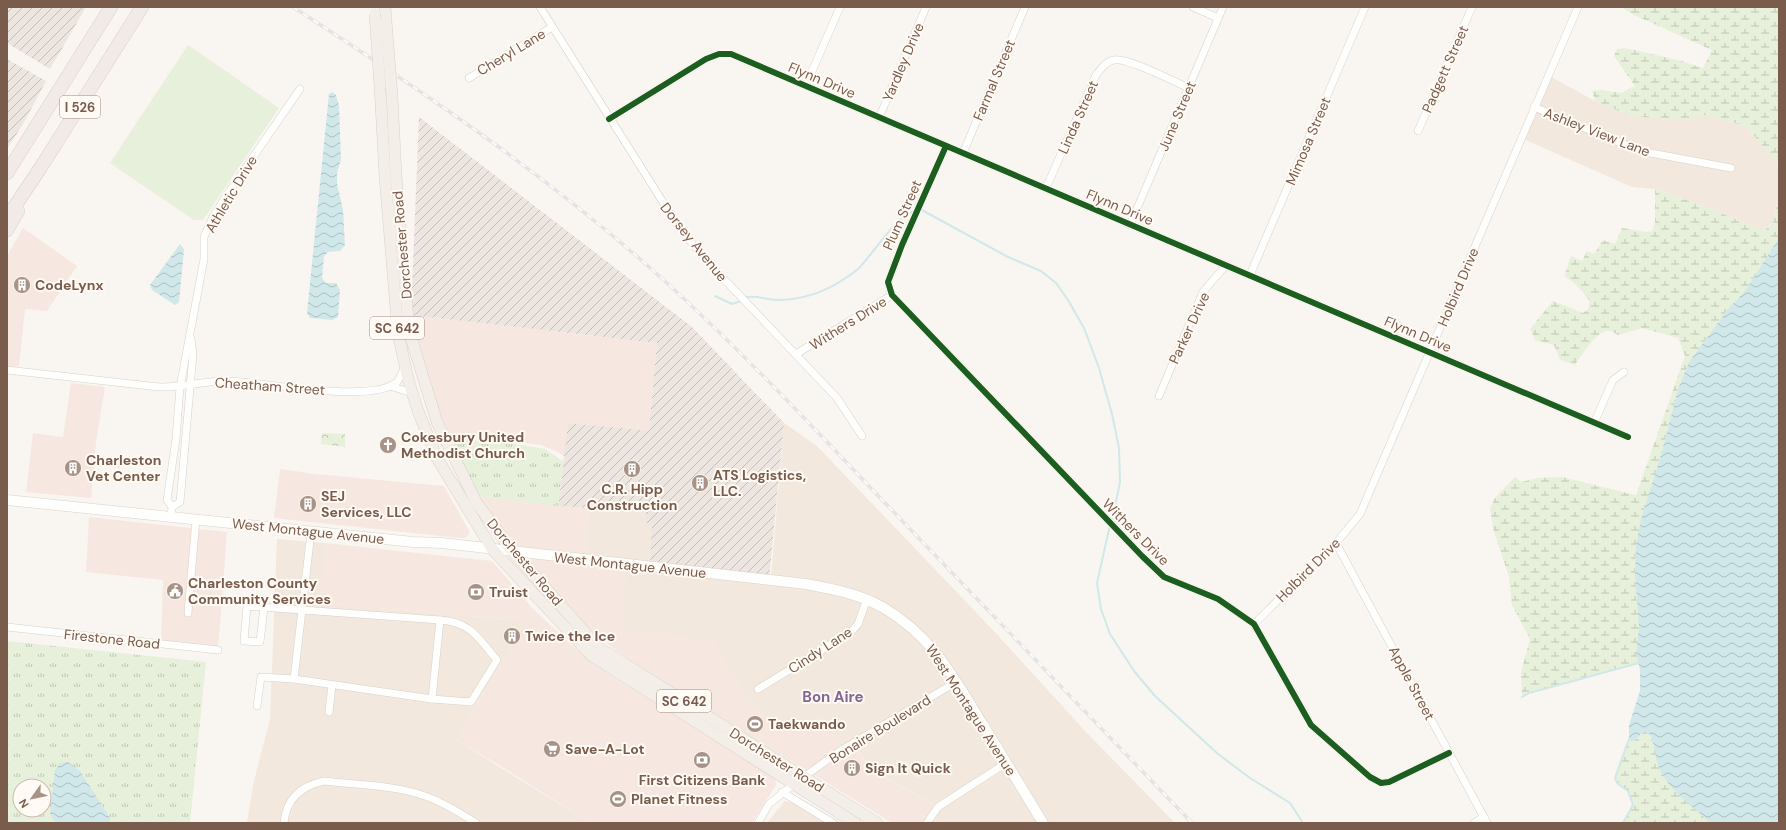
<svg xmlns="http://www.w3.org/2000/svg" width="1786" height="830" font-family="'DM Sans',sans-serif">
	<defs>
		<pattern id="industrial-furrows" width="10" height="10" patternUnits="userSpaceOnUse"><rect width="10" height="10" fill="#ede5e0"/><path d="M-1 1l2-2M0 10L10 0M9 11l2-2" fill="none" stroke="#c5bdb8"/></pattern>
		<pattern id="grass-tufts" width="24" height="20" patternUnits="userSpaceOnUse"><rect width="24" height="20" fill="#e7f0db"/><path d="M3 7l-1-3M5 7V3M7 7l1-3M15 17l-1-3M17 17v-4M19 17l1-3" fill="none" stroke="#c0c6b4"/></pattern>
		<pattern id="wetland-marsh" width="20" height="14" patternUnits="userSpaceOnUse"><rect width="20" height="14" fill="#e7f0db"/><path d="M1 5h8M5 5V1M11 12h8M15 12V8" fill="none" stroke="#c0c6b4"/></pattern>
		<pattern id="park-crowns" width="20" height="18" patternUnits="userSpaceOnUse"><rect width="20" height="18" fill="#e7f0db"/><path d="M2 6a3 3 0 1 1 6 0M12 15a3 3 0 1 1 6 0" fill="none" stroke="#c0c6b4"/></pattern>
		<pattern id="water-waves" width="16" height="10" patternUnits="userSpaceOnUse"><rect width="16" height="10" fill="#d0e8ea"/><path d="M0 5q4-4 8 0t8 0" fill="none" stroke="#aebfc0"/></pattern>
	</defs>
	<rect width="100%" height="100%" fill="#f9f5f0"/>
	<g fill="#f2e8de">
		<polygon points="1548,75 1595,101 1629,115 1668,120 1685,120 1704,115 1746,126 1779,166 1779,195 1773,222 1764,231 1704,206 1655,189 1632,187 1521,138"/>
		<polygon points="784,423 817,446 991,628 1086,732 1175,823 939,823 931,817 938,807 872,769 853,744 844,749 792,733 779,725 745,697 715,643 621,630 586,560 588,508 646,511 646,522 652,523 771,577"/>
		<polygon points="277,539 325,543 321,603 516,620 524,624 456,740 590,823 247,823 253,785 270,719"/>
		<polygon points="785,801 793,803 825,823 767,823"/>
	</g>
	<g fill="#f6e8e1">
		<polygon points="23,228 77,266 47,311 25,309 19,366 7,367 7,256"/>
		<polygon points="411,315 657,343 649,432 568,423 565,457 558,452 541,445 453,435 446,437 422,365"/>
		<polygon points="71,383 105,387 96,442 91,498 26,492 33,433 63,437"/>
		<polygon points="280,469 315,474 444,486 470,533 465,538 460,538 274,518"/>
		<polygon points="476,496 551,505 588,508 586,560 628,564 621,630 669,634 715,642 745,697 779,725 792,733 822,715 844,749 853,744 871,769 938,807 931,817 939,823 892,823 651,674 614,649 587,627 535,571 536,569 510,542"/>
		<polygon points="89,517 227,532 218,650 161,644 163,580 86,572"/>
		<polygon points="325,543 492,561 533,609 576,649 611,675 775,778 776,785 752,823 590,823 504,768 456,740 524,624 515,620 320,603"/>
	</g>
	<g fill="url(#industrial-furrows)">
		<polygon points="7,7 86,7 50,69 7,43"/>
		<polygon points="7,59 46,81 23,124 7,149"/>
		<polygon points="419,117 692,327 784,423 769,580 650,567 652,524 646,523 646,511 558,506 568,423 649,431 657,343 411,315"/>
	</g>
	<g fill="url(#grass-tufts)" fill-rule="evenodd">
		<polygon points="447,438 508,443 545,449 564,462 558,506 476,496"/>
		<path d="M7 641 206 662 190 823H7ZM20 786H44V810H20Z"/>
	</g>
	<g fill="url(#wetland-marsh)">
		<polygon points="1624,7 1779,7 1779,166 1746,126 1704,115 1685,120 1667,120 1629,115 1595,101 1592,91 1601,90 1621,93 1635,86 1614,56 1617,49 1625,48 1682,61 1703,68 1712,50 1634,15 1624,9"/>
		<path d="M1655 189 1704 206 1764 231 1773 222 1779 195 1778 241 1745 291 1728 309 1689 362 1678 389 1661 455 1641 521 1636 545 1635 577 1639 628 1636 652 1639 663 1529 693 1522 697 1521 672 1530 639 1512 605 1509 577 1493 528 1490 508 1495 498 1515 477 1521 482 1537 478 1562 477 1636 495 1685 356 1678 338 1642 328 1618 335C1614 333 1611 330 1607 331 1597 331 1580 357 1575 365L1560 360 1554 345 1535 340 1530 329 1553 301 1583 313 1588 309 1590 302C1583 291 1576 283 1564 276L1571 256 1582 261 1587 251 1594 254 1603 240 1615 244 1622 228 1646 232 1652 231 1655 222Z"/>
		<polygon points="1644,731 1650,735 1655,746 1658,765 1710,823 1623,823 1633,805 1628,791 1617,783 1615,778 1629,739 1634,741"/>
	</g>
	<polygon fill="url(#park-crowns)" points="322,433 345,434 345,447 321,444"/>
	<polygon fill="#e7f0db" points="188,45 279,108 203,220 194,220 110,163"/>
	<g fill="url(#water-waves)">
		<polygon points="332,92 336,95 339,106 341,159 337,173 337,184 343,210 345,245 340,251 328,252 324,256 322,278 326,283 336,283 340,290 338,317 332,320 310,318 307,313 329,94"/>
		<path d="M1779 238V823H1710C1692 805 1667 790 1658 765 1655 755 1655 745 1650 735L1644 731 1634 741 1629 739V725L1640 691V670L1636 652 1639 628 1635 576 1636 545 1641 519 1661 455 1678 389 1689 362 1728 309 1745 291Z"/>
		<polygon points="180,244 184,249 179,302 175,305 152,290 150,285"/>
		<polygon points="68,762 80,771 110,818 110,823 58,823 53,820 50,814 55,770 60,763"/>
	</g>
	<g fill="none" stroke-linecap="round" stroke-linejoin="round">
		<g stroke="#d0e8ea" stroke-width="2">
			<polyline points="920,209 1008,257 1041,271 1056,283 1068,300 1084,328 1099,368 1112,414 1119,448 1120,482 1112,521"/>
			<polyline points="715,296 732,304 741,301"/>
			<path d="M744 298C755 294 766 300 777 300 800 300 822 293 841 281 846 278 852 274 857 270 872 256 894 218 914 211"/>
			<polyline points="1110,525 1097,583 1101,609 1110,634 1134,671 1155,696 1218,754 1250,778 1290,803 1303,823"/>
			<polyline points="1522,697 1529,693 1639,663"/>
			<polyline points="1623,823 1633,805 1628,791 1617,783 1615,778 1629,739"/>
		</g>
		<g stroke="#d7d1cb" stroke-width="8">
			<g id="street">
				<polyline points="540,7 678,226 704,258 837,398 862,436"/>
				<polyline points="1193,7 1218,18"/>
				<polyline points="469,78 552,27"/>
				<polyline points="806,85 840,7"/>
				<polyline points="1534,107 1640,151 1731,168"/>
				<polyline points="879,118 926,7"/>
				<polyline points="609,119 706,59 719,54 731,54 1628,437"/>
				<polyline points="1418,131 1472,7"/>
				<polyline points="946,146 902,245 888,282 892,295 1142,556 1164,577 1218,599 1254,624 1311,725 1370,777 1381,783 1389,782 1449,753"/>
				<polyline points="963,153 1025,7"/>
				<path d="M1046 188 1096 75C1101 69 1106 61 1114 60 1127 57 1175 82 1189 88"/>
				<polyline points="1130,225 1223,7"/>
				<polyline points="1250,275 1365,7"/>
				<polyline points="796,354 892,295"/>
				<path d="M7 370 159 387C183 388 205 380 229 381 263 382 372 404 397 382 401 377 403 371 405 365"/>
				<polyline points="390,386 412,393"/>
				<polyline points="1159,396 1203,292 1226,265"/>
				<polyline points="1594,423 1613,380 1624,372"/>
				<polyline points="172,507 180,502 193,354 191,339"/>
				<polyline points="171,516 172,507 167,500 176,439 180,387 204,259 204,237 213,217 227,195 300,89"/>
				<polyline points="1336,543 1487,823"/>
				<path d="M264 607 260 642 244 641 247 606 440 620C471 622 478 638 497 660L471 702 432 699 294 679"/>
				<polyline points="188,613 196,519"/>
				<polyline points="1254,624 1336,543 1360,514 1578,7"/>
				<polyline points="7,627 218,650"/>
				<polyline points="758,689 851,632 858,624 867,599"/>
				<polyline points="432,699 440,620"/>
				<polyline points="257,706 261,677 294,679 311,532"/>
				<polyline points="329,712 332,685"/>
				<polyline points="782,792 833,823"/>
				<path d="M284 823C286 799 301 786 324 781 355 785 395 785 425 796 443 802 460 813 476 823"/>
				<polyline points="758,823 769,804 794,784 840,751 956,682"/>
				<polyline points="927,823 938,807 1006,763"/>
				<polyline points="1474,823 1484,817"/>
			</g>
		</g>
		<g stroke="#d9d2cb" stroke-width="11">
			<path id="secondary" d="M7 500 413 542 442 543 806 584C833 589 860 594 884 608 933 637 954 678 983 725 1003 757 1023 790 1043 823"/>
		</g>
		<g stroke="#dad1cc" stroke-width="12">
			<g id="primary">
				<polyline points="385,7 386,21"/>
				<polyline points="380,86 385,177 398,333 408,379 418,411 437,458 492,549 591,655 855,823"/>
				<polyline points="392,96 396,176 409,331 437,422 476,502 513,552 598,647 877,823"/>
			</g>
		</g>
		<g stroke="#dad1cc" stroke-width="14">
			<g id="highway">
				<polyline points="7,173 111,7"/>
				<polyline points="7,218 41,167 142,7"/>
				<polyline points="7,230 18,211"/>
			</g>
		</g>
		<use href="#street" stroke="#fefefd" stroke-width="7"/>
		<use href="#secondary" stroke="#fefefd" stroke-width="10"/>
		<use href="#primary" stroke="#f3eee8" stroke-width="11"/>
		<use href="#highway" stroke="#f2eae7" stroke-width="13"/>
		<g stroke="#e6e3e7" stroke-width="3.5">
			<path id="rail" d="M293 7C413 85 532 165 640 259 727 335 807 421 887 505 989 611 1091 717 1192 823"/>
		</g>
		<use href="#rail" stroke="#fffaf3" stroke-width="2" stroke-dasharray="6" stroke-linecap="butt"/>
		<g stroke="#dad1cc" stroke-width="12" stroke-linecap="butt">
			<g id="primary-bridge">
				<polyline points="375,14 380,86"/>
				<polyline points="386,21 392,96"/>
			</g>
		</g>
		<use href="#primary-bridge" stroke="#f3eee8" stroke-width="11"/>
		<g stroke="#fffaf3" stroke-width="8">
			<g id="cycleway">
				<polyline points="609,119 706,59 719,54 731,54 1628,437"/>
				<polyline points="946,146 902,245 888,282 892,295 1142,556 1164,577 1218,599 1254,624 1311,725 1370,777 1381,783 1389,782 1449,753"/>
			</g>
		</g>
		<use href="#cycleway" stroke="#1b5e20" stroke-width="6"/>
	</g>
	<defs>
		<g id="building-disc" transform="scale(0.9)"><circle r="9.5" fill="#a69286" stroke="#fffaf3"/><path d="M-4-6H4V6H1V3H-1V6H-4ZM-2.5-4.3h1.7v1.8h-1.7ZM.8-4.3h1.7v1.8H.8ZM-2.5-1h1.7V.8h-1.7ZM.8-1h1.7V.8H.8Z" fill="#fff"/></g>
		<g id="church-disc" transform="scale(0.9)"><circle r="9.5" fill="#a69286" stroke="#fffaf3"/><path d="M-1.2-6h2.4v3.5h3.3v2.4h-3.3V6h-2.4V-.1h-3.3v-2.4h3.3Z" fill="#fff"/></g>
		<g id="civic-disc" transform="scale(0.9)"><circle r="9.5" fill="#a69286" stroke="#fffaf3"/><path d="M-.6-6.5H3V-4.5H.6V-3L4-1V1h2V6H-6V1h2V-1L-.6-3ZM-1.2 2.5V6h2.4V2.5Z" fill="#fff"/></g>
		<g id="bank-disc" transform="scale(0.9)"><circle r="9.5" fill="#a69286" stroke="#fffaf3"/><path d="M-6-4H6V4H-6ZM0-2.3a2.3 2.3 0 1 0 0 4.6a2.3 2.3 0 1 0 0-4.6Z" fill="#fff"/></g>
		<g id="stadium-disc" transform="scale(0.9)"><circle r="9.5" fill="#a69286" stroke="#fffaf3"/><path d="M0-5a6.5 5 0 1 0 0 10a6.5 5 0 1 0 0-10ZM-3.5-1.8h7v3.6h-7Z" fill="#fff"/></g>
		<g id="supermarket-disc" transform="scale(0.9)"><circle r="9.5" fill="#a69286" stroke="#fffaf3"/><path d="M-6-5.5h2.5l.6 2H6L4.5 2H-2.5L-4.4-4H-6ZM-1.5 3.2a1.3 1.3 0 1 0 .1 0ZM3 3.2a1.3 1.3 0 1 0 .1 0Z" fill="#fff"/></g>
	</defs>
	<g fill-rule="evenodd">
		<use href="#building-disc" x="22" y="285"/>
		<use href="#church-disc" x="388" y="445"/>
		<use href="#building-disc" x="73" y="468"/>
		<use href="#building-disc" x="632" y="469"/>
		<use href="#building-disc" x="700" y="483"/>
		<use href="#building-disc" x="308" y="504"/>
		<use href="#civic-disc" x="175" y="591"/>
		<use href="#bank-disc" x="476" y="592"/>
		<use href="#building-disc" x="512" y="636"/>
		<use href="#stadium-disc" x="755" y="724"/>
		<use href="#supermarket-disc" x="552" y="749"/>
		<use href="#bank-disc" x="702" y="760"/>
		<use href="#building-disc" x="852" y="768"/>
		<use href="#stadium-disc" x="618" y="799"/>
	</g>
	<g text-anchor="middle" stroke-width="4" stroke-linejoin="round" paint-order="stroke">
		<g fill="#fffaf3" stroke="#a28b7f" stroke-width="1">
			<rect x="60" y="96" width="40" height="22" rx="3"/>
			<rect x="370" y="317" width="54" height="22" rx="3"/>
			<rect x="657" y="690" width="54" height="22" rx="3"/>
		</g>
		<g font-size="13" font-weight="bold" fill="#7a5c4d">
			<text x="80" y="112">I 526</text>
			<text x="397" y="333">SC 642</text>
			<text x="684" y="706">SC 642</text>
		</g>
		<g font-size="14" fill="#7a5c4d" stroke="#fffaf3">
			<text transform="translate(511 52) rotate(-31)" y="5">Cheryl Lane</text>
			<text transform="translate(903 62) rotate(-67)" y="5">Yardley Drive</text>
			<text transform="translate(1445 69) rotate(-66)" y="5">Padgett Street</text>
			<text transform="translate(822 80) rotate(23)" y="5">Flynn Drive</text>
			<text transform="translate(994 80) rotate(-67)" y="5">Farmal Street</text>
			<text transform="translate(1177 116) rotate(-67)" y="5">June Street</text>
			<text transform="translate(1078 117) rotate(-66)" y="5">Linda Street</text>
			<text transform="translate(1597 132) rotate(21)" y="5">Ashley View Lane</text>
			<text transform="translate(1308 141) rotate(-67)" y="5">Mimosa Street</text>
			<text transform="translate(231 194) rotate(-59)" y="5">Athletic Drive</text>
			<text transform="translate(1120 207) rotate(23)" y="5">Flynn Drive</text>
			<text transform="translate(902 215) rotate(-66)" y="5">Plum Street</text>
			<text transform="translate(694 242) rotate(51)" y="5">Dorsey Avenue</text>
			<text transform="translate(402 245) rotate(-95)" y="5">Dorchester Road</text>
			<text transform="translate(1458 287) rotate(-67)" y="5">Holbird Drive</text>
			<text transform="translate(848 323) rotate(-32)" y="5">Withers Drive</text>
			<text transform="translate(1189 328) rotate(-65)" y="5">Parker Drive</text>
			<text transform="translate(1418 334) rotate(23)" y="5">Flynn Drive</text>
			<text transform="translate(270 386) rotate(4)" y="5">Cheatham Street</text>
			<text transform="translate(308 531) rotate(6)" y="5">West Montague Avenue</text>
			<text transform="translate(1136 532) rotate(45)" y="5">Withers Drive</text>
			<text transform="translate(525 562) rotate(50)" y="5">Dorchester Road</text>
			<text transform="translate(630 565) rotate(6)" y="5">West Montague Avenue</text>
			<text transform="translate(1308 570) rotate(-45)" y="5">Holbird Drive</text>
			<text transform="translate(112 639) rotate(6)" y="5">Firestone Road</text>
			<text transform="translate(820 650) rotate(-33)" y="5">Cindy Lane</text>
			<text transform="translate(1412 683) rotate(62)" y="5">Apple Street</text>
			<text transform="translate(971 710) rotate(57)" y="5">West Montague Avenue</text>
			<text transform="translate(880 729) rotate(-32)" y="5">Bonaire Boulevard</text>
			<text transform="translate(777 760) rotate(32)" y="5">Dorchester Road</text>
		</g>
		<g font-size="14" font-weight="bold" fill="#7a5c4d" stroke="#fffaf3" text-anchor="start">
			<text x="35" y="290">CodeLynx</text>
			<text x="401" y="442">Cokesbury United<tspan x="401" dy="16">Methodist Church</tspan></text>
			<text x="86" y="465">Charleston<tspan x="86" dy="16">Vet Center</tspan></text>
			<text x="713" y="480">ATS Logistics,<tspan x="713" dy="16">LLC.</tspan></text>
			<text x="632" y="494" text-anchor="middle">C.R. Hipp<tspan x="632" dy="16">Construction</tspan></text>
			<text x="321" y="501">SEJ<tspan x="321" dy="16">Services, LLC</tspan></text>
			<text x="188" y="588">Charleston County<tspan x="188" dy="16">Community Services</tspan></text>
			<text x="489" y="597">Truist</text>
			<text x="525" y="641">Twice the Ice</text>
			<text x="768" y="729">Taekwando</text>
			<text x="565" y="754">Save-A-Lot</text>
			<text x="865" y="773">Sign It Quick</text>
			<text x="702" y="785" text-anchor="middle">First Citizens Bank</text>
			<text x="631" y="804">Planet Fitness</text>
		</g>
		<g font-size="15" font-weight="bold" fill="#846695" stroke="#fffaf3">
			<text x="833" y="702">Bon Aire</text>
		</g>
	</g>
	<rect width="1786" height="830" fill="none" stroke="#7a5c4d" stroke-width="16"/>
	<g transform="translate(32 798) rotate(237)"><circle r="19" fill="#fffaf3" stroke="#cabbb1"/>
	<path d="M0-3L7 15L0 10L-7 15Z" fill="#a69286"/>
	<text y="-6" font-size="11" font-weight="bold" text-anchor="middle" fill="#7a5c4d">N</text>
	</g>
</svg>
